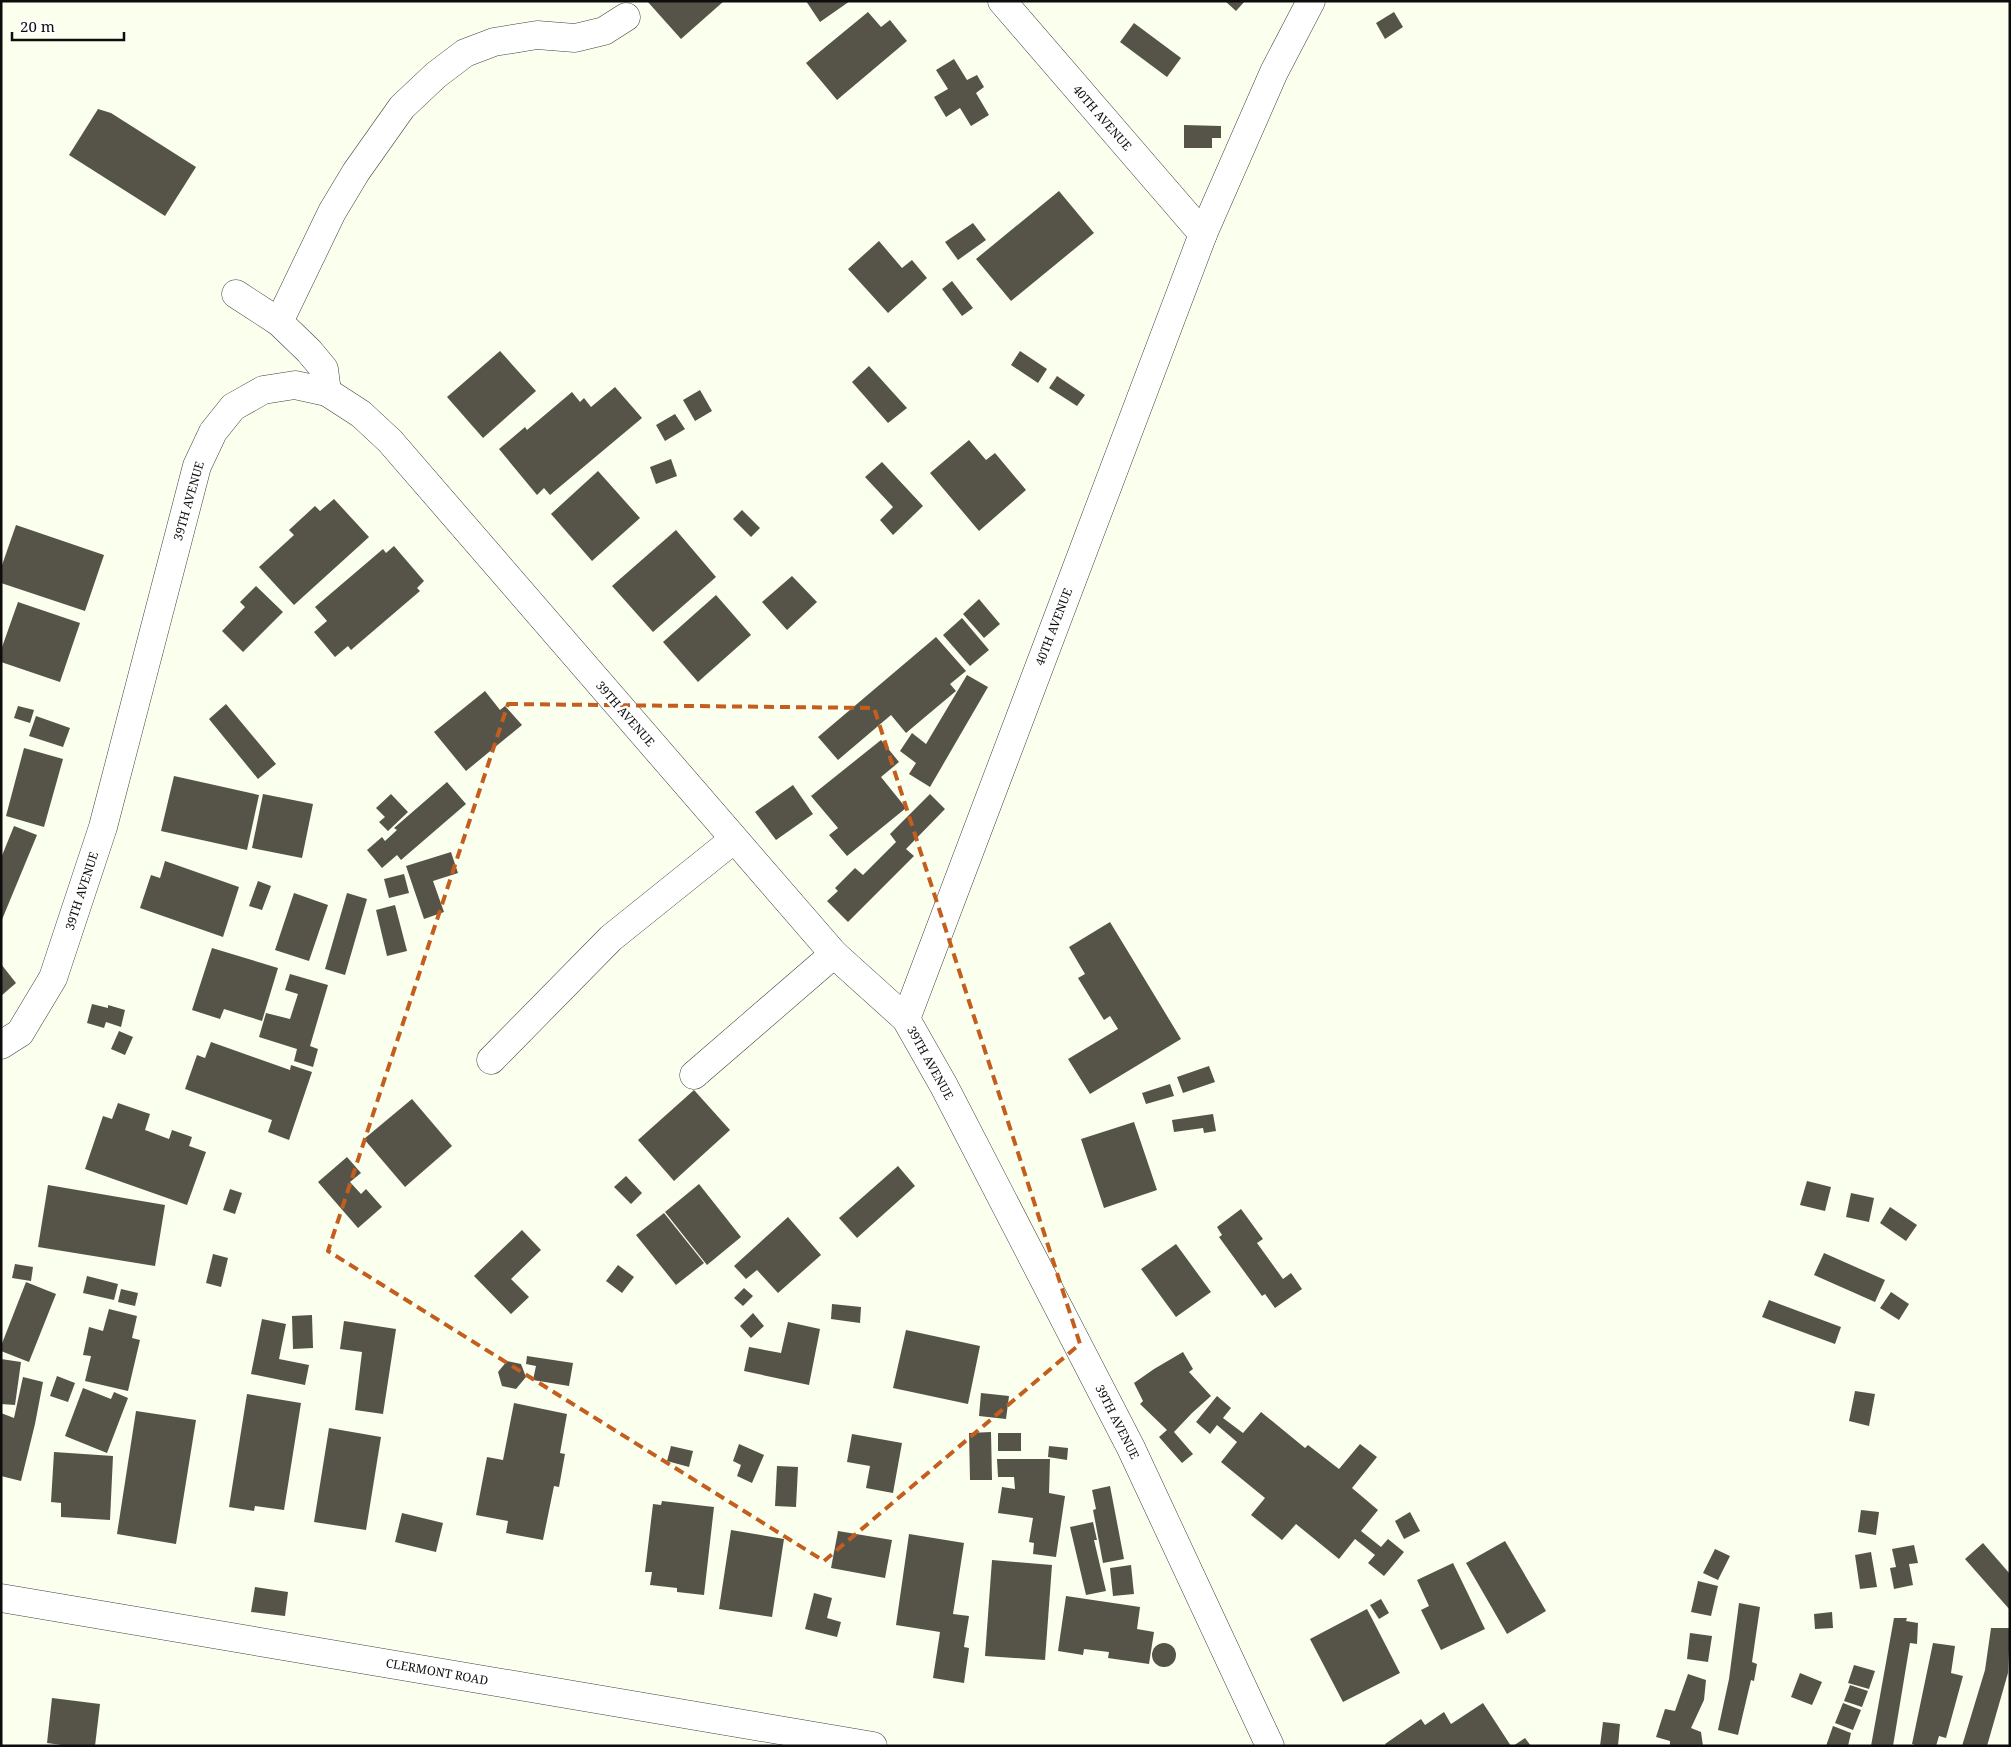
<svg xmlns="http://www.w3.org/2000/svg" width="2011" height="1747" font-family="'Noto Serif',serif">
	<rect width="100%" height="100%" fill="#fbffed"/>
	<g fill="#565449">
		<polygon points="647,1 724,1 681,39"/>
		<polygon points="806,1 850,1 820,22"/>
		<polygon points="1225,1 1245,1 1236,11"/>
		<polygon points="868,12 881,27 890,20 907,41 837,100 806,63"/>
		<polygon points="1394,12 1403,27 1385,39 1376,23"/>
		<polygon points="1134,23 1181,58 1167,77 1120,42"/>
		<polygon points="954,59 967,80 977,75 984,87 976,93 989,115 971,126 960,108 946,117 934,97 948,89 936,70"/>
		<polygon points="98,109 111,113 196,167 165,216 69,155"/>
		<polygon points="1184,125 1221,126 1221,138 1212,138 1212,148 1184,148"/>
		<polygon points="1059,191 1094,233 1011,301 976,259"/>
		<polygon points="973,223 986,240 958,260 945,242"/>
		<polygon points="879,241 902,268 912,260 927,278 888,313 848,269"/>
		<polygon points="952,281 973,308 962,316 942,289"/>
		<polygon points="500,351 536,391 483,438 447,397"/>
		<polygon points="1020,351 1047,369 1038,383 1011,365"/>
		<polygon points="869,366 907,408 888,423 852,382"/>
		<polygon points="1057,376 1085,395 1077,406 1049,388"/>
		<polygon points="615,387 642,418 550,495 544,488 537,495 499,449 525,427 527,430 572,392 580,402 584,398 591,407"/>
		<polygon points="700,390 712,411 695,421 683,400"/>
		<polygon points="675,414 685,429 665,441 656,425"/>
		<polygon points="969,440 986,460 995,453 1026,490 979,531 930,473"/>
		<polygon points="671,459 677,476 656,484 650,467"/>
		<polygon points="882,462 923,506 893,535 880,520 893,507 865,477"/>
		<polygon points="598,471 640,518 592,561 551,514"/>
		<polygon points="334,499 369,537 294,605 259,567 294,535 289,530 315,506 320,511"/>
		<polygon points="742,510 760,528 751,537 733,519"/>
		<polygon points="16,525 104,555 85,611 1,583 1,568"/>
		<polygon points="676,530 716,577 653,632 612,586"/>
		<polygon points="394,546 424,581 417,588 420,591 351,650 348,646 335,657 314,632 327,621 315,607 383,549 386,553"/>
		<polygon points="792,576 817,602 787,630 762,602"/>
		<polygon points="256,586 283,612 243,652 222,631 245,607 240,602"/>
		<polygon points="716,595 751,635 698,682 663,642"/>
		<polygon points="979,599 1000,624 984,638 963,614"/>
		<polygon points="18,602 80,623 60,682 1,662 1,650"/>
		<polygon points="962,618 989,650 970,666 943,635"/>
		<polygon points="936,637 966,671 950,684 956,691 906,733 891,715 838,760 818,737"/>
		<polygon points="967,675 988,687 930,787 909,774 916,763 900,751 912,733 926,744"/>
		<polygon points="485,691 500,710 505,706 522,725 466,771 434,732"/>
		<polygon points="226,704 276,764 258,779 209,719"/>
		<polygon points="18,706 34,710 30,723 14,718"/>
		<polygon points="36,716 70,728 63,747 29,736"/>
		<polygon points="881,740 899,762 881,777 906,808 847,856 829,835 838,828 811,796"/>
		<polygon points="24,748 63,759 44,827 6,816"/>
		<polygon points="174,776 259,795 247,850 161,831"/>
		<polygon points="447,782 466,804 401,860 397,855 382,868 367,850 382,837 385,841 397,830 394,828"/>
		<polygon points="793,785 813,814 776,840 755,812"/>
		<polygon points="263,794 313,804 302,858 252,848"/>
		<polygon points="391,794 408,812 388,831 379,822 385,817 376,808"/>
		<polygon points="930,794 945,809 906,849 914,856 848,922 827,901 838,891 835,888 855,868 863,875 896,842 890,834"/>
		<polygon points="14,826 37,835 1,922 1,858"/>
		<polygon points="451,852 458,873 433,881 444,912 424,919 406,866"/>
		<polygon points="165,861 239,887 223,937 140,908 151,875 160,878"/>
		<polygon points="404,874 409,893 389,898 384,879"/>
		<polygon points="258,881 271,886 262,910 249,906"/>
		<polygon points="294,893 328,905 309,961 275,950"/>
		<polygon points="347,893 367,899 345,975 325,969"/>
		<polygon points="395,905 407,951 387,956 376,910"/>
		<polygon points="1110,922 1181,1039 1090,1094 1068,1059 1118,1029 1110,1016 1104,1020 1078,978 1085,974 1069,947"/>
		<polygon points="212,948 278,968 262,1021 224,1009 220,1019 192,1010"/>
		<polygon points="1,964 16,983 1,996"/>
		<polygon points="290,974 328,985 310,1046 318,1049 313,1067 294,1061 297,1049 259,1037 266,1013 290,1019 298,994 285,990"/>
		<polygon points="92,1004 108,1008 108,1005 125,1010 121,1027 106,1022 104,1028 87,1023"/>
		<polygon points="119,1031 133,1037 125,1055 111,1049"/>
		<polygon points="211,1042 290,1070 291,1065 312,1072 289,1140 268,1132 272,1120 185,1089 197,1055 205,1058"/>
		<polygon points="1209,1066 1215,1082 1183,1093 1177,1077"/>
		<polygon points="1170,1084 1174,1096 1146,1104 1142,1093"/>
		<polygon points="694,1090 730,1130 674,1181 638,1140"/>
		<polygon points="412,1099 452,1146 405,1187 364,1139"/>
		<polygon points="118,1103 150,1114 145,1130 169,1139 172,1130 192,1137 189,1146 206,1152 187,1205 85,1169 103,1116 112,1119"/>
		<polygon points="1213,1114 1216,1131 1204,1133 1203,1128 1174,1132 1172,1120"/>
		<polygon points="1134,1122 1157,1190 1104,1208 1081,1139"/>
		<polygon points="347,1157 361,1173 350,1182 361,1194 366,1189 382,1207 358,1228 318,1182"/>
		<polygon points="898,1166 915,1186 857,1238 839,1218"/>
		<polygon points="626,1176 642,1193 631,1204 614,1187"/>
		<polygon points="1807,1181 1831,1187 1825,1211 1800,1205"/>
		<polygon points="699,1184 741,1237 707,1265 665,1212"/>
		<polygon points="48,1185 165,1205 155,1266 38,1247"/>
		<polygon points="230,1189 242,1193 235,1214 223,1210"/>
		<polygon points="1851,1193 1874,1198 1869,1222 1846,1217"/>
		<polygon points="1890,1207 1917,1225 1906,1241 1880,1223"/>
		<polygon points="1241,1209 1263,1239 1257,1243 1283,1279 1291,1273 1302,1289 1275,1308 1265,1294 1262,1296 1219,1237 1222,1235 1217,1227"/>
		<polygon points="664,1213 704,1263 676,1285 636,1235"/>
		<polygon points="788,1217 821,1255 778,1293 757,1270 746,1279 734,1266"/>
		<polygon points="522,1230 541,1250 511,1279 529,1297 511,1314 474,1276"/>
		<polygon points="1176,1244 1211,1292 1176,1317 1141,1269"/>
		<polygon points="1824,1253 1885,1280 1875,1302 1814,1275"/>
		<polygon points="213,1254 228,1258 221,1287 206,1283"/>
		<polygon points="15,1264 33,1267 31,1281 12,1278"/>
		<polygon points="618,1265 634,1277 622,1293 606,1281"/>
		<polygon points="87,1276 118,1284 114,1300 83,1293"/>
		<polygon points="26,1282 56,1294 29,1362 1,1351 1,1346"/>
		<polygon points="744,1288 753,1296 743,1306 734,1298"/>
		<polygon points="121,1289 138,1293 135,1306 118,1302"/>
		<polygon points="1891,1292 1909,1304 1899,1320 1880,1308"/>
		<polygon points="1769,1300 1841,1327 1835,1344 1762,1317"/>
		<polygon points="832,1304 861,1307 860,1323 831,1319"/>
		<polygon points="109,1309 137,1316 132,1338 140,1340 128,1391 85,1381 91,1356 83,1355 89,1327 103,1331"/>
		<polygon points="753,1313 764,1326 751,1338 740,1326"/>
		<polygon points="312,1315 313,1348 293,1349 292,1316"/>
		<polygon points="262,1319 286,1324 279,1359 309,1365 305,1385 251,1374"/>
		<polygon points="344,1321 396,1329 383,1414 355,1410 362,1352 340,1349"/>
		<polygon points="788,1322 820,1329 809,1385 744,1371 749,1347 781,1353"/>
		<polygon points="906,1330 980,1346 968,1404 893,1388"/>
		<polygon points="1183,1352 1193,1369 1189,1372 1211,1396 1192,1413 1174,1432 1193,1454 1182,1463 1159,1437 1167,1430 1140,1404 1143,1401 1134,1383 1154,1369"/>
		<polygon points="527,1356 573,1363 569,1386 533,1380 536,1366 526,1364"/>
		<polygon points="1,1359 21,1362 15,1405 1,1404"/>
		<polygon points="507,1361 521,1364 526,1377 516,1389 502,1386 498,1372"/>
		<polygon points="57,1376 75,1383 68,1402 50,1396"/>
		<polygon points="23,1377 43,1382 35,1424 21,1481 1,1476 1,1413 14,1418"/>
		<polygon points="83,1388 111,1399 114,1392 128,1398 107,1453 65,1436"/>
		<polygon points="1855,1391 1875,1394 1869,1426 1849,1421"/>
		<polygon points="981,1393 1009,1396 1006,1419 979,1416"/>
		<polygon points="247,1394 301,1403 284,1510 255,1506 254,1511 229,1507"/>
		<polygon points="1217,1396 1231,1408 1223,1418 1243,1433 1261,1412 1305,1448 1308,1445 1339,1469 1360,1444 1377,1457 1352,1488 1378,1510 1361,1531 1381,1547 1388,1539 1404,1552 1384,1576 1368,1563 1375,1555 1355,1539 1339,1559 1296,1524 1282,1540 1251,1515 1265,1498 1221,1462 1237,1442 1217,1425 1210,1434 1196,1422"/>
		<polygon points="514,1403 567,1414 560,1453 565,1454 559,1487 554,1486 543,1540 506,1533 508,1521 476,1515 487,1457 503,1460"/>
		<polygon points="136,1411 196,1420 176,1544 117,1534"/>
		<polygon points="329,1428 381,1437 366,1530 314,1522"/>
		<polygon points="991,1432 992,1480 970,1480 969,1433"/>
		<rect x="998" y="1433" width="23" height="18"/>
		<polygon points="852,1434 902,1443 893,1493 866,1488 870,1466 847,1462"/>
		<polygon points="739,1444 764,1455 752,1483 737,1476 741,1465 733,1461"/>
		<polygon points="671,1446 693,1451 689,1467 667,1461"/>
		<polygon points="1049,1446 1068,1448 1067,1460 1048,1457"/>
		<polygon points="54,1452 113,1456 110,1520 61,1517 61,1503 51,1502"/>
		<polygon points="997,1459 1050,1459 1049,1493 1065,1496 1056,1557 1033,1554 1034,1543 1029,1542 1033,1518 998,1513 1002,1487 1015,1489 1014,1477 998,1477"/>
		<polygon points="777,1466 798,1467 796,1507 775,1506"/>
		<polygon points="1110,1486 1124,1559 1103,1563 1093,1510 1096,1509 1092,1490"/>
		<polygon points="662,1501 714,1507 704,1595 677,1592 677,1588 650,1585 652,1572 645,1572 653,1504 661,1505"/>
		<polygon points="1861,1510 1879,1512 1876,1535 1858,1532"/>
		<polygon points="1410,1512 1420,1531 1404,1539 1395,1521"/>
		<polygon points="402,1513 443,1523 436,1552 395,1542"/>
		<polygon points="1093,1522 1097,1540 1094,1540 1106,1591 1086,1595 1070,1527"/>
		<polygon points="731,1530 784,1539 772,1617 719,1609"/>
		<polygon points="838,1531 892,1540 885,1578 831,1568"/>
		<polygon points="909,1534 964,1543 953,1614 969,1616 964,1647 969,1648 964,1683 933,1678 940,1632 896,1625"/>
		<polygon points="1505,1541 1546,1611 1507,1634 1466,1563"/>
		<polygon points="1983,1543 2010,1574 2010,1610 1965,1559"/>
		<polygon points="1914,1545 1918,1563 1909,1564 1913,1585 1894,1589 1890,1568 1896,1567 1892,1549"/>
		<polygon points="1715,1549 1730,1556 1718,1580 1703,1573"/>
		<polygon points="1871,1552 1877,1587 1860,1589 1855,1555"/>
		<polygon points="992,1560 1052,1565 1045,1660 985,1656"/>
		<polygon points="1453,1563 1485,1629 1441,1650 1421,1610 1429,1606 1417,1580"/>
		<polygon points="1131,1565 1134,1594 1113,1596 1110,1568"/>
		<polygon points="1698,1581 1718,1586 1711,1616 1691,1612"/>
		<polygon points="255,1587 288,1592 285,1616 251,1612"/>
		<polygon points="814,1593 832,1598 827,1618 841,1622 837,1637 805,1629"/>
		<polygon points="1066,1596 1140,1607 1137,1629 1154,1632 1149,1664 1108,1658 1109,1652 1084,1649 1083,1655 1058,1651"/>
		<polygon points="1381,1599 1389,1613 1379,1619 1370,1605"/>
		<polygon points="1739,1603 1760,1607 1752,1662 1757,1664 1754,1681 1751,1680 1738,1735 1718,1730 1729,1679"/>
		<polygon points="1367,1609 1400,1673 1343,1702 1310,1639"/>
		<polygon points="1832,1612 1833,1628 1815,1629 1814,1614"/>
		<polygon points="1894,1618 1907,1618 1906,1621 1918,1623 1917,1644 1910,1643 1893,1746 1871,1746"/>
		<polygon points="1991,1628 2010,1628 2008,1673 1987,1746 1962,1746 1985,1670"/>
		<polygon points="1690,1633 1712,1636 1708,1662 1687,1659"/>
		<polygon points="1933,1643 1955,1646 1951,1673 1963,1676 1946,1738 1939,1736 1936,1746 1918,1746 1912,1744"/>
		<circle cx="1164" cy="1655" r="12"/>
		<polygon points="1854,1665 1875,1671 1869,1689 1848,1683"/>
		<polygon points="1800,1673 1822,1682 1812,1705 1791,1697"/>
		<polygon points="1688,1674 1706,1680 1704,1700 1691,1728 1701,1732 1703,1746 1670,1746 1670,1741 1656,1737 1665,1709 1675,1711"/>
		<polygon points="1850,1685 1868,1691 1862,1707 1844,1701"/>
		<polygon points="52,1698 100,1704 95,1746 69,1746 47,1743"/>
		<polygon points="1483,1703 1511,1746 1386,1746 1385,1744 1421,1719 1425,1725 1444,1712 1451,1724"/>
		<polygon points="1843,1703 1861,1710 1853,1730 1835,1723"/>
		<polygon points="1603,1722 1620,1724 1618,1746 1600,1746"/>
		<polygon points="1833,1726 1851,1733 1848,1746 1826,1746"/>
		<polygon points="1525,1738 1531,1746 1513,1746"/>
	</g>
	<g fill="none" stroke-linecap="round" stroke-linejoin="round">
		<g stroke="#404040" stroke-width="29">
			<g id="minor">
				<polyline points="1002,1 1203,234"/>
				<polyline points="236,294 279,322 309,351 324,369 327,392"/>
				<polyline points="279,322 332,212 356,172 402,107 436,75 465,53 494,42 537,35 575,38 604,31 626,17"/>
				<polyline points="906,1019 1203,234 1274,72 1311,1"/>
				<polyline points="1,1045 20,1033 53,978 103,827 197,466 213,432 233,407 263,390 295,385 327,392 361,414 390,441 834,954 906,1019 944,1086 1131,1448 1270,1746"/>
				<polyline points="491,1060 611,938 733,840"/>
				<polyline points="694,1075 834,954"/>
				<polyline points="1,1598 873,1746"/>
			</g>
		</g>
		<use href="#minor" stroke="#fff" stroke-width="28"/>
	</g>
	<path fill="none" stroke="#c35e1f" stroke-width="4" stroke-dasharray="10 6" stroke-linejoin="round" d="M508 704 874 708 1080 1344 824 1561 328 1251Z"/>
	<g text-anchor="middle" stroke-width="5" stroke-linejoin="round" paint-order="stroke">
		<g font-size="12" fill="#0d0d0d" stroke="#fff">
			<text transform="translate(1102 118) rotate(49)" y="4">40TH AVENUE</text>
			<text transform="translate(189 501) rotate(-74)" y="4">39TH AVENUE</text>
			<text transform="translate(1054 627) rotate(-69)" y="4">40TH AVENUE</text>
			<text transform="translate(625 714) rotate(49)" y="4">39TH AVENUE</text>
			<text transform="translate(82 891) rotate(-72)" y="4">39TH AVENUE</text>
			<text transform="translate(930 1063) rotate(61)" y="4">39TH AVENUE</text>
			<text transform="translate(1117 1422) rotate(63)" y="4">39TH AVENUE</text>
			<text transform="translate(437 1672) rotate(10)" y="4">CLERMONT ROAD</text>
		</g>
	</g>
	<rect width="2011" height="1747" fill="none" stroke="#0d0d0d" stroke-width="5"/>
	<path d="M12 32v8h112v-8" fill="none" stroke="#0d0d0d" stroke-width="2.5"/>
	<text x="20" y="32" font-size="15" fill="#0d0d0d" stroke="#ffffff" stroke-width="4" paint-order="stroke">20 m</text>
</svg>
